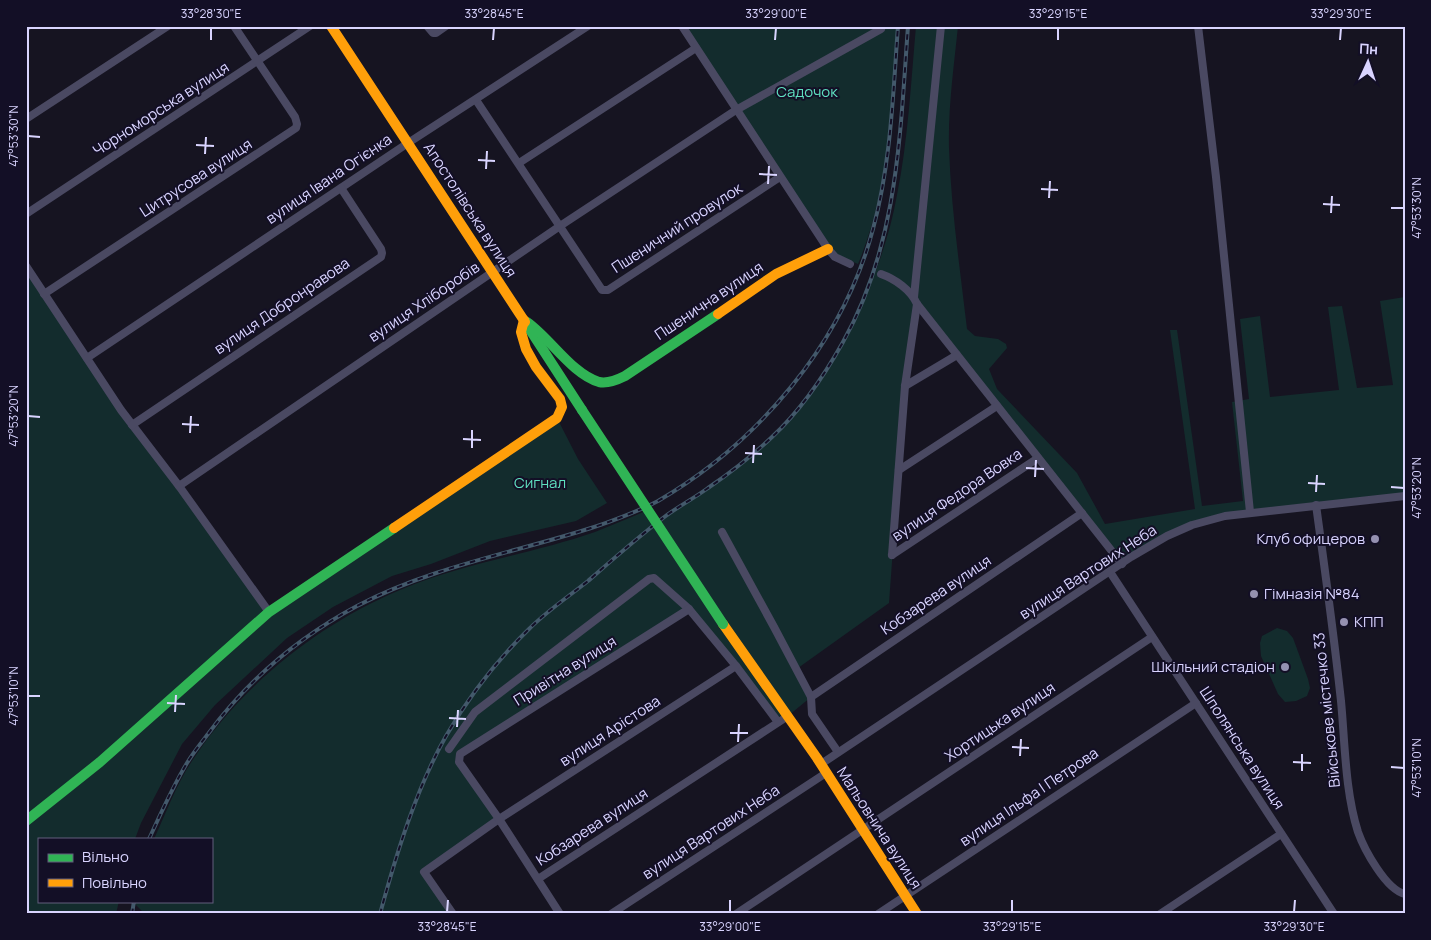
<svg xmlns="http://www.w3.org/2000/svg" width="1431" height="940" font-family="Manrope,sans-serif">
	<rect width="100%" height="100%" fill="#161421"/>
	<g fill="#132c2d">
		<path d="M685 26H897C890 105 890 190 858 264L837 255 828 246Z"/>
		<path d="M916 26H958C954 66 948 107 949 148 951 208 960 269 967 329L975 336 998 339 1006 344 1007 348 989 369 997 389 1077 473 1105 524 1195 509 1170 330H1177L1202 506 1243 501 1232 402 1249 399 1240 319 1260 316 1270 397 1339 390 1328 307 1342 306 1357 388 1393 385 1380 301 1405 297V496L1250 512 1192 525 1122 564 918 305 905 386 889 603 798 668 811 697 788 716 774 717 688 609 459 759 499 819 424 872 453 914H145L134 903V901H211V839H154C166 813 176 785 192 761 242 685 317 625 400 590 463 563 532 554 595 532 613 525 631 517 648 510L657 523C672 510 690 501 707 489 729 473 752 456 772 437 833 378 882 279 897 195 908 141 911 82 916 26Z"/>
		<polygon points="26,266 121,410 269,612 557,418 578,459 607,503 576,521 490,541 431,564 392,576 333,607 287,638 215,705 182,744 141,823 135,839 39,839 39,901 119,901 116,914 26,914"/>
		<polygon points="1277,628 1287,631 1293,638 1308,679 1310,688 1307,696 1296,701 1285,702 1278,694 1261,656 1260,643 1262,636"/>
	</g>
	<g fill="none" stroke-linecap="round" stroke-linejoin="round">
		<g stroke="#4a4962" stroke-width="8">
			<polyline points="427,26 433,33 436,33 446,26"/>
			<polyline points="682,26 828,249 835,257 850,264"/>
			<polyline points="1198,26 1216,177 1250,512"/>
			<polyline points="26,28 28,26"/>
			<polyline points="476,100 602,290 608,290 780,177"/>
			<polyline points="26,119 168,26"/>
			<polyline points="519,163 696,48"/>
			<polyline points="26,214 310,26"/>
			<polyline points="26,266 121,410 179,486 269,612"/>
			<path d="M881 274C895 279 911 290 917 304L1122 564"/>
			<polyline points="44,294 296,128 297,124 295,117 234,26"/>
			<polyline points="914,297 941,26"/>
			<polyline points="87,358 408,143 588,26"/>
			<polyline points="905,386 957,355"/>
			<polyline points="132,425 381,257 382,253 381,249 341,188"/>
			<polyline points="899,470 997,406"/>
			<polyline points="179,486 560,226 736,110 881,29"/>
			<path d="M1316 505C1325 570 1334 636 1341 701 1345 743 1345 791 1358 832 1364 849 1386 890 1405 894"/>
			<polyline points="722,532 774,627 811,697"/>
			<polyline points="892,555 905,386 917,304"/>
			<polyline points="892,555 1038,458"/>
			<polyline points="1110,572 1334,914"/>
			<polyline points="449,749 475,712 649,579 654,578 689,609 736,666 778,722"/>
			<polyline points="838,752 812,714 811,697 1082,513"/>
			<polyline points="821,764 1131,557 1167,536 1192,525 1225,516 1405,496"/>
			<polyline points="538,879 788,716"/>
			<polyline points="453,914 424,872 499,819 736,666"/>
			<polyline points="560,914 499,819 459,762 460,754 689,609"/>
			<polyline points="611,914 826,773"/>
			<polyline points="736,914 1152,637"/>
			<polyline points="878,914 1196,703"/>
			<polyline points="1160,914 1281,834"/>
		</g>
		<g stroke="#30b455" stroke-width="10">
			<polyline points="525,322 582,410"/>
			<path d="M527 322C550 338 572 374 599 382 608 384 617 380 625 376L718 314"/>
			<polyline points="26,821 100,762 269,612 394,528"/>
		</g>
		<g stroke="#ff9f0a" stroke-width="10">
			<polyline points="331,26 525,322"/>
			<polyline points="718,314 776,274 828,249"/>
			<polyline points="394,528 557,418 562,407 560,399 536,367 526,349 521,332 524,320"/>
			<polyline points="723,624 817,758 917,914"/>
		</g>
		<g stroke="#43596b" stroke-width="4">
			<g id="rail">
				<path d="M149 839C161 813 172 788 187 763 193 753 201 743 208 734 247 681 299 637 357 606 431 567 513 553 591 528 610 522 641 510 658 501 759 442 843 343 873 229 891 163 893 94 898 26"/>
				<polyline points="132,914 134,901"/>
				<path d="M380 914C396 855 416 789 446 736 468 698 497 660 529 629 547 611 568 597 588 581 612 560 637 538 663 518 677 507 693 499 708 488 730 473 752 456 772 437 800 411 824 376 843 342 898 244 900 135 908 26"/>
			</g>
		</g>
		<use href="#rail" stroke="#130f26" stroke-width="2" stroke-dasharray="5.5" stroke-linecap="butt"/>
		<polyline stroke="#30b455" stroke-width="10" points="582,410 723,624"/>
	</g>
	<path fill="none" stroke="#d9d4ff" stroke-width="2" d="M211 40V28M493 40 494 28M775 40 776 28M1058 40V28M1340 40 1341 28M28 136 40 137M196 145 214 146M205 154 206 137M478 160 495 161M486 169 487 151M759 174 777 175M768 184 769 166M1041 189 1058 190M1049 198 1050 181M1323 204 1340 205M1391 208H1404M1331 213 1332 196M28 416 40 417M182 424 199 425M190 433 191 416M463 439 481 440M472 448V430M745 453 762 454M753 463 754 445M1026 468 1044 469M1035 477 1036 460M1308 483 1325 484M1391 487 1404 488M1316 492 1317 475M28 696H40M167 703 185 704M175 712 176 695M449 718 466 719M457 727 458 710M730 733H748M738 742 739 724M1012 747 1029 748M1020 756 1021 739M1293 762 1311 763M1391 767 1404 768M1302 771V754M447 912 448 900M730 912V900M1012 912V900M1294 912 1295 900"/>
	<g fill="#9591b1" stroke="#130f26" stroke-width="2">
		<circle cx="1375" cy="539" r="5"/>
		<circle cx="1254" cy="594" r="5"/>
		<circle cx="1344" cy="622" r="5"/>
		<circle cx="1285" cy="667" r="5"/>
	</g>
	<g text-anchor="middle" stroke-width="4" stroke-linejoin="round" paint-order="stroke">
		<g font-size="15" fill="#5fe0c0" stroke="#130f26">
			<text x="807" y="97">Садочок</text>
			<text x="540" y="488">Сигнал</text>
		</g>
		<g font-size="15" fill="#d9d4ff" stroke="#130f26">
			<text transform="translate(161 109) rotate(-33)" y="5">Чорноморська вулиця</text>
			<text transform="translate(196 178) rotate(-33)" y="5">Цитрусова вулиця</text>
			<text transform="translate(329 179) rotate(-34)" y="5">вулиця Івана Огієнка</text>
			<text transform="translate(470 210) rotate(57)" y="5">Апостолівська вулиця</text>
			<text transform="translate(677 228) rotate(-33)" y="5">Пшеничний провулок</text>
			<text transform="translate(709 301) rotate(-34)" y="5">Пшенична вулиця</text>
			<text transform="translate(424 302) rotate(-34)" y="5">вулиця Хліборобів</text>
			<text transform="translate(282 306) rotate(-34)" y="5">вулиця Добронравова</text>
			<text transform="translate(957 495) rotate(-34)" y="5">вулиця Федора Вовка</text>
			<text transform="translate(1088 572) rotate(-33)" y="5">вулиця Вартових Неба</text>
			<text transform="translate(936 595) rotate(-34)" y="5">Кобзарева вулиця</text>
			<text transform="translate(565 671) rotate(-32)" y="5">Привітна вулиця</text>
			<text transform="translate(1327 710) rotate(-96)" y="5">Військове містечко 33</text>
			<text transform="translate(1000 722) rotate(-34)" y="5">Хортицька вулиця</text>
			<text transform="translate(610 731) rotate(-33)" y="5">вулиця Арістова</text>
			<text transform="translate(1242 748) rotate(57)" y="5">Шполянська вулиця</text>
			<text transform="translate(1029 797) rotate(-34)" y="5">вулиця Ільфа І Петрова</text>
			<text transform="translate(592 827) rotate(-33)" y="5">Кобзарева вулиця</text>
			<text transform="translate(879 828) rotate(57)" y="5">Мальовнича вулиця</text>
			<text transform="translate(711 832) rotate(-33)" y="5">вулиця Вартових Неба</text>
		</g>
		<g font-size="15" fill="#d9d4ff" stroke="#130f26" text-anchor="end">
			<text x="1365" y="544">Клуб офицеров</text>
			<text x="1264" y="599" text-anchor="start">Гімназія №84</text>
			<text x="1354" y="627" text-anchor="start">КПП</text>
			<text x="1275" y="672">Шкільний стадіон</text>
		</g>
	</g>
	<rect width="1431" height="940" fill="none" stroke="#130f26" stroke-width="55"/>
	<rect x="38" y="838" width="175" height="65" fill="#130f26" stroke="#625e7d"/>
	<rect x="48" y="854" width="25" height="8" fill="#30b455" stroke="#625e7d"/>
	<text x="82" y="862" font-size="15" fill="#d9d4ff">Вільно</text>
	<rect x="48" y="879" width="25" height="8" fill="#ff9f0a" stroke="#625e7d"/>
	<text x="82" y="888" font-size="15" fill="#d9d4ff">Повільно</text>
	<g transform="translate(1368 62) rotate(3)" stroke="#130f26" stroke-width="4" paint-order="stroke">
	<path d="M0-4L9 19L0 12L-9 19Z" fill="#d9d4ff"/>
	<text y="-8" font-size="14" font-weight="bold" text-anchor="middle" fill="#d9d4ff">Пн</text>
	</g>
	<rect x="28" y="28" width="1376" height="884" fill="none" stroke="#d9d4ff" stroke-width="2"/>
	<g font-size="12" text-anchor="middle" fill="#d9d4ff">
		<text x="211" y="18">33°28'30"E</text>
		<text x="494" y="18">33°28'45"E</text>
		<text x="776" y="18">33°29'00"E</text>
		<text x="1058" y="18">33°29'15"E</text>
		<text x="1341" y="18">33°29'30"E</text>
		<text transform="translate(14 136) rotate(-90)" y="4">47°53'30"N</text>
		<text transform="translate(1417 208) rotate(-90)" y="4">47°53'30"N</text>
		<text transform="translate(14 416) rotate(-90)" y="4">47°53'20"N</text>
		<text transform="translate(1417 488) rotate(-90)" y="4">47°53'20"N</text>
		<text transform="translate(14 696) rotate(-90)" y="4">47°53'10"N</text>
		<text transform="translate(1417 768) rotate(-90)" y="4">47°53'10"N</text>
		<text x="447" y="931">33°28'45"E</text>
		<text x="730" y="931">33°29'00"E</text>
		<text x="1012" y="931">33°29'15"E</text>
		<text x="1294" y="931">33°29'30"E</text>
	</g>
</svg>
